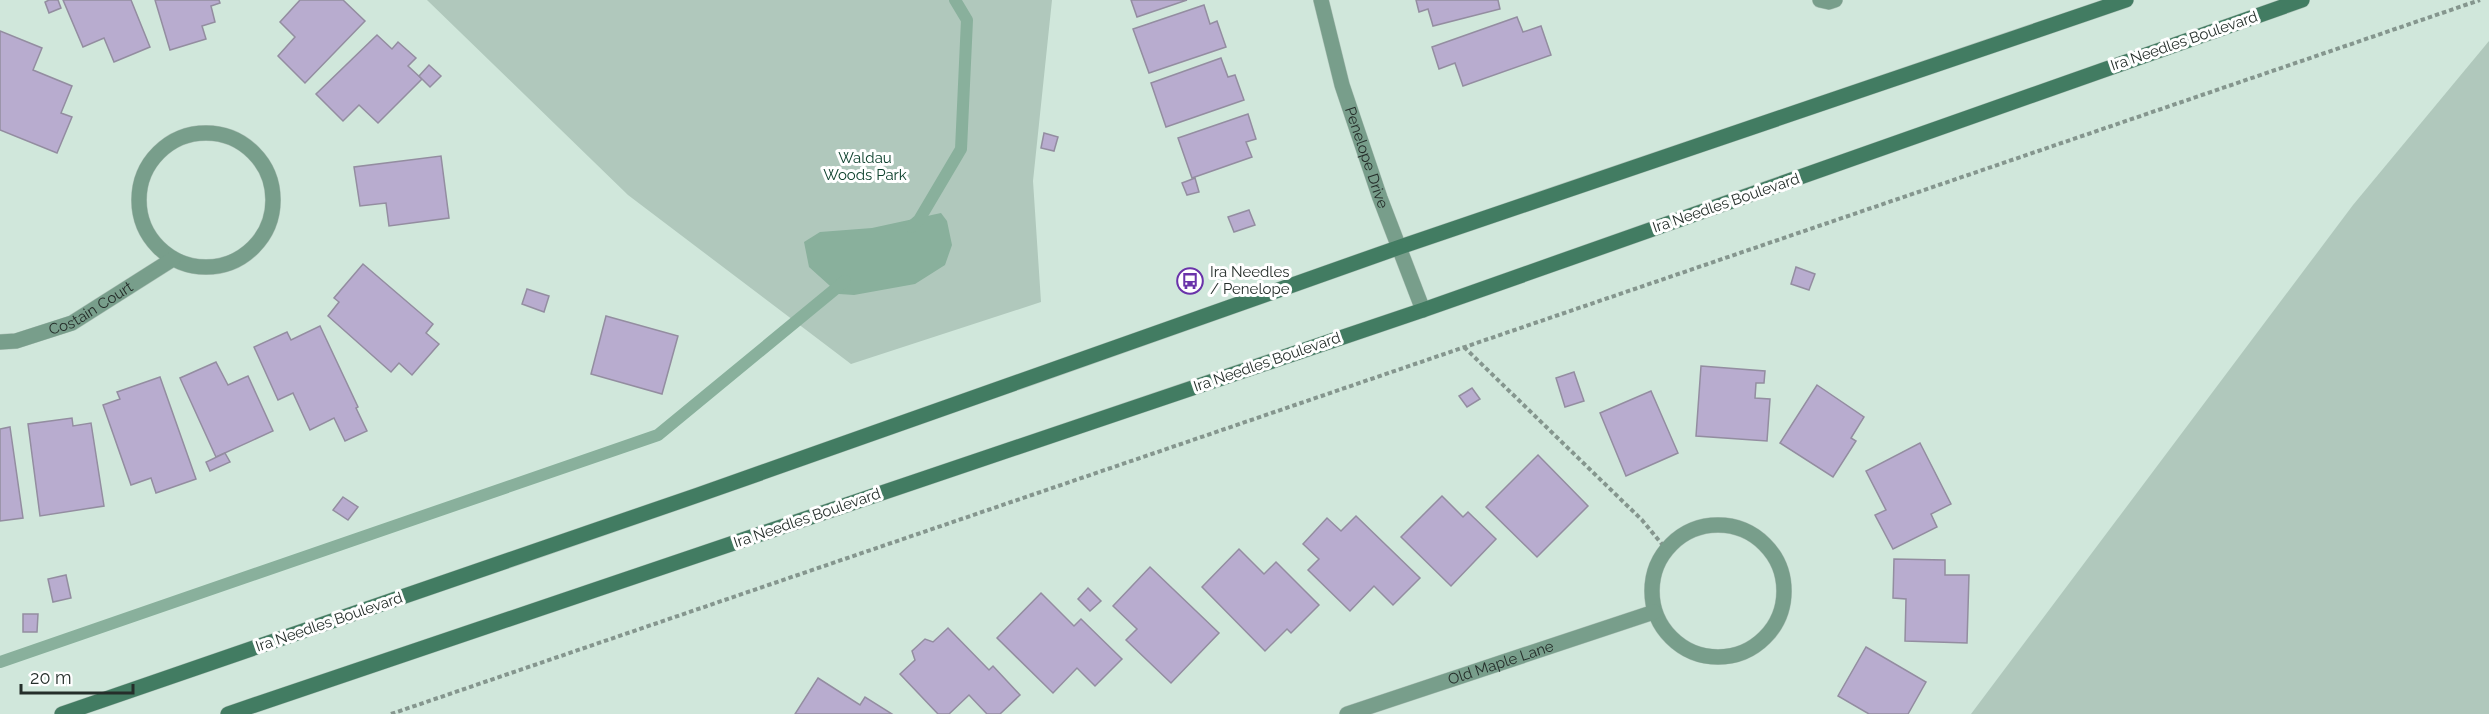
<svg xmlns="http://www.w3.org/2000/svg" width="2489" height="714" font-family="Raleway,sans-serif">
	<rect width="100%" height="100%" fill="#d0e7db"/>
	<g fill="#b0c8bc">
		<polygon points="427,0 1052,0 1033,181 1041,302 851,364 628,195"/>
		<polygon points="2489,41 2489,714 1971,714 2353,205"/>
	</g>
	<polygon fill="#89b09c" points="941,213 947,221 952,245 945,265 915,284 854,295 839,294 809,267 804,242 820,232 872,228"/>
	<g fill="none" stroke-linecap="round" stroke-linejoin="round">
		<g stroke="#89b09c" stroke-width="12">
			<polyline points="911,227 919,220 961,149 967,20 955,0"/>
			<polyline points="0,662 658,435 845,281"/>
		</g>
	</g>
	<g fill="#b8accf" stroke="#938da0" stroke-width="1.5">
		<polygon points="49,0 58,0 61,8 49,13 45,2"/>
		<polygon points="63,0 131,0 150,47 114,62 104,38 83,47"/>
		<polygon points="155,0 219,0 220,3 211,6 215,22 202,26 206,39 170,50"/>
		<polygon points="300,0 343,0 365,21 305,83 278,56 295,37 280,22"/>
		<polygon points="1131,0 1187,0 1137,17"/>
		<polygon points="1416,0 1498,0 1500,9 1433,26 1428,9 1419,12"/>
		<polygon points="1204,5 1210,24 1217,21 1226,47 1149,73 1133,29"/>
		<polygon points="1517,17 1523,32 1541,26 1551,55 1463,86 1455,63 1439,69 1432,47"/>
		<polygon points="0,31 42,48 33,70 72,86 61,113 72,117 57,153 0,130"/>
		<polygon points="377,35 392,49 398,42 416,58 408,66 422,79 378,123 359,105 343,121 316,94"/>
		<polygon points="1221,58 1228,77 1235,75 1244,100 1166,127 1151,83"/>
		<polygon points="429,65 441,76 430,87 419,76"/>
		<polygon points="1248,114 1256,139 1246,142 1252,157 1192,178 1178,138"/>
		<polygon points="1044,133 1058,137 1054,151 1041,148"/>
		<polygon points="441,156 449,218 389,226 386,203 360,206 354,167"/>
		<polygon points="1195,178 1199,192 1187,195 1182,183"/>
		<polygon points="1249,210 1255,225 1234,232 1228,217"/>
		<polygon points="363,264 433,324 426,333 439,344 412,375 399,363 391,372 328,316 339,302 334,298"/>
		<polygon points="1796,267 1815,274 1809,290 1791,284"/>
		<polygon points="527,289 549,296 544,312 522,304"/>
		<polygon points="606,316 678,336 662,394 591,374"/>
		<polygon points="320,326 358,407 356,408 367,431 345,441 334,418 310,430 293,393 278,400 254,347 287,332 291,340"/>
		<polygon points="216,362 228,385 248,376 273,431 216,457 180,378"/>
		<polygon points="1701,366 1765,371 1764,383 1756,383 1755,398 1770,399 1767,441 1696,436"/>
		<polygon points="1574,372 1584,401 1565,407 1556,378"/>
		<polygon points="160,377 196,479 156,493 151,478 131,485 103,405 120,399 117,392"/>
		<polygon points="1817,385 1864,417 1851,438 1856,441 1833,477 1780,443"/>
		<polygon points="1472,388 1480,399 1467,407 1459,396"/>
		<polygon points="1651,391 1678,453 1626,476 1600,413"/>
		<polygon points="72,418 73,426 91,423 104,506 40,516 28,424"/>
		<polygon points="10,427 23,518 0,521 0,429"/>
		<polygon points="1920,443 1951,504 1931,514 1937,527 1893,549 1875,515 1886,510 1866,471"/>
		<polygon points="225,453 230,462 210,471 206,462"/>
		<polygon points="1538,455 1588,506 1537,557 1486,507"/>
		<polygon points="1442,496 1463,517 1468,512 1496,539 1451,586 1401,537"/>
		<polygon points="343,497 358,507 348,520 333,510"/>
		<polygon points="1356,516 1420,578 1393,605 1374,586 1350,611 1308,570 1319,559 1303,544 1327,518 1341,531"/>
		<polygon points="1239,549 1264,574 1276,562 1319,605 1291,633 1287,629 1265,651 1202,587"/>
		<polygon points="1894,559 1945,560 1945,575 1969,575 1967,643 1905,641 1906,599 1893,598"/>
		<polygon points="1150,567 1219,633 1171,683 1126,640 1137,629 1113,606"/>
		<polygon points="66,575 71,598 53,602 48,579"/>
		<polygon points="1088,588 1101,601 1090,611 1078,599"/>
		<polygon points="1041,593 1074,626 1081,619 1122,659 1095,686 1077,668 1053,693 997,638"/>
		<polygon points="23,614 38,614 37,632 23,632"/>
		<polygon points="948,628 989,670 993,666 1020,695 1000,714 987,714 969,695 949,714 938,714 900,674 915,660 912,651 925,639 933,642"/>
		<polygon points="1866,647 1926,682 1908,714 1869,714 1838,696"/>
		<polygon points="818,678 860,705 865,697 892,714 795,714"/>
	</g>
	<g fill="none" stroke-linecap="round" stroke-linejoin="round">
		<g stroke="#aec2b8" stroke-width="16">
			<polyline id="service" points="1820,0 1829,2 1835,0"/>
		</g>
		<g stroke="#aec2b8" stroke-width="16">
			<g id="minor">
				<path id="s1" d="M1321 0 1342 85 1380 198 1423 310"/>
				<circle cx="206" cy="200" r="67"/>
				<path id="s2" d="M0 342 16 341 72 323 173 259"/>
				<circle cx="1718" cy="591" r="66"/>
				<path id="s3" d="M1347 714 1654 612"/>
			</g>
		</g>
		<g stroke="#aec2b8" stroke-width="16">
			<g id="secondary">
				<polyline points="62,714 698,495 1400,247 2126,0"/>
				<polyline points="228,714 1423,310 2302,0"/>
			</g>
		</g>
		<g stroke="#85968e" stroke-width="4" stroke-dasharray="4.5 3" stroke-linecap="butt">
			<polyline points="1464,347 1642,520 1666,549"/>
			<polyline points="391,714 2480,0"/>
		</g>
		<use href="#service" stroke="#789e8b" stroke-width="15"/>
		<use href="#minor" stroke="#789e8b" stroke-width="15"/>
		<use href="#secondary" stroke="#427c62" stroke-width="15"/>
	</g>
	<defs>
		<g id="bus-ring" transform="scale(1.35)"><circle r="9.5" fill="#fff" stroke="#6a33aa" stroke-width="1.5"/><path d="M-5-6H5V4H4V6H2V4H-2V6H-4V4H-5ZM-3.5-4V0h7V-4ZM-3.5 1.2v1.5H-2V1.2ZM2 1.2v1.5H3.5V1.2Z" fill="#6a33aa"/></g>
	</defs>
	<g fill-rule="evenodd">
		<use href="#bus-ring" x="1190" y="281"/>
	</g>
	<g text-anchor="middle" stroke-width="6" stroke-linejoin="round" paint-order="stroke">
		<g font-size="15" fill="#252e2a" stroke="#fff">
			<text transform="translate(2184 41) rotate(-19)" y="5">Ira Needles Boulevard</text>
			<text dy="5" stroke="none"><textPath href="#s1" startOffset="164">Penelope Drive</textPath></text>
			<text transform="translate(1726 203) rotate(-19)" y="5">Ira Needles Boulevard</text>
			<text dy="5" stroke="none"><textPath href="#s2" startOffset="98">Costain Court</textPath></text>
			<text transform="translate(1267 362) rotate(-19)" y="5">Ira Needles Boulevard</text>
			<text transform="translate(807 518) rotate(-19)" y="5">Ira Needles Boulevard</text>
			<text transform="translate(329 622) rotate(-19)" y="5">Ira Needles Boulevard</text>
			<text dy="5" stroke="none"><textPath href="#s3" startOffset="162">Old Maple Lane</textPath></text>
		</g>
		<g font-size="15" fill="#0c402c" stroke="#fff">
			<text x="865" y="163">Waldau<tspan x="865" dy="17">Woods Park</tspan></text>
		</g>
		<g font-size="15" fill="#252e2a" stroke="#fff" text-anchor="start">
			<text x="1210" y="277">Ira Needles<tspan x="1210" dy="17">/ Penelope</tspan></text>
		</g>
	</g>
	<path d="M21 684v9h112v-9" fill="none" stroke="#252e2a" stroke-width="3"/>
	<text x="30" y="684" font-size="18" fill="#252e2a" stroke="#ffffff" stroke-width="4.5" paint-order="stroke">20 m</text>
</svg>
